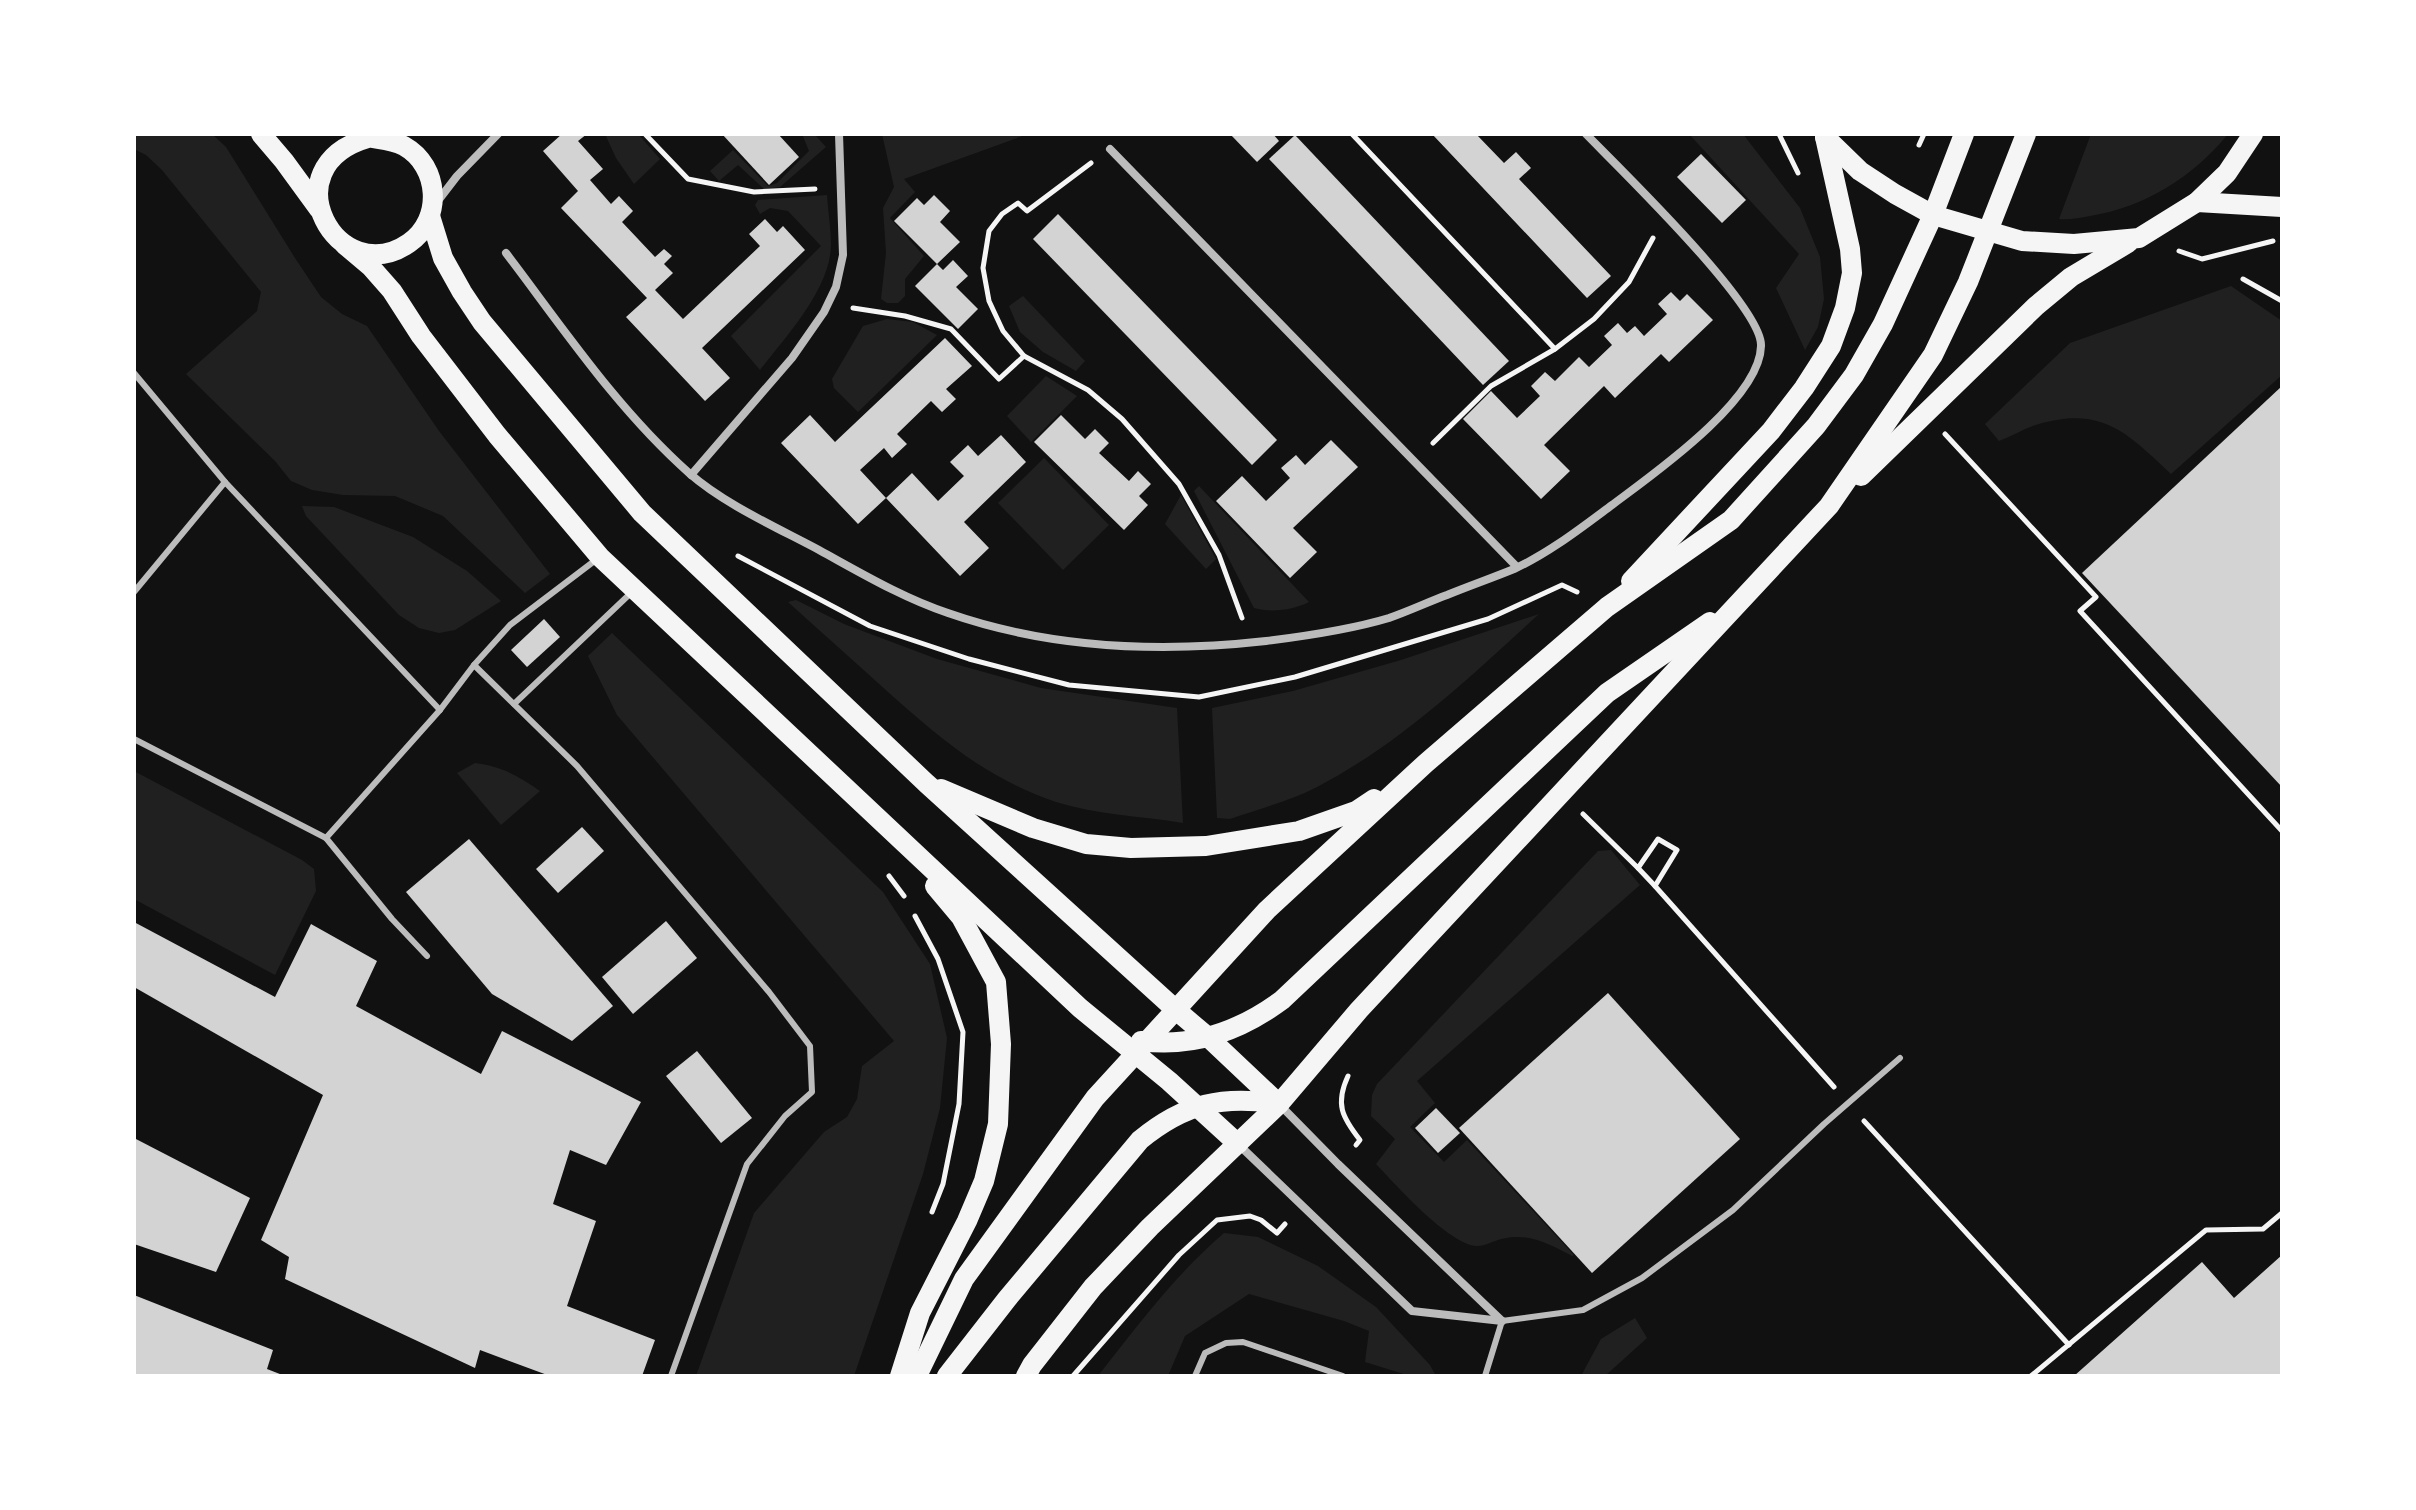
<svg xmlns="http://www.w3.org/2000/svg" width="2416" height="1510" font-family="Lora,serif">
	<rect width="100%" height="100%" fill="#111"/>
	<g fill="#202020">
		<polygon points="134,134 212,134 226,147 295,258 321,297 342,314 367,326 439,431 550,574 525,593 443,516 395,496 343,495 312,490 291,481 275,461 186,374 257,311 261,292 162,170 146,155 134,149"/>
		<polygon points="605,134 638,134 660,159 634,184 616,158"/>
		<polygon points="802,134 816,136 826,147 780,187 764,189 738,165 719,181 710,171 733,150 768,186 777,183 809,151"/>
		<polygon points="882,134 1028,134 904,179 915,192 890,218 924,256 905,279 905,296 898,303 887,303 881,299 886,253 883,208 894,187"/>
		<polygon points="1689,134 1743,134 1800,208 1820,257 1824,299 1818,327 1805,350 1776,288 1799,254"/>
		<path d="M2091 134H2228C2193 177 2145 207 2090 216 2079 218 2069 220 2059 219Z"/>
		<path d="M827 195C828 211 831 229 831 245 830 290 786 336 760 370L731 336 821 246 788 211 770 208 760 214 755 205 758 200Z"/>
		<path d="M2231 286 2282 321V375L2171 474C2127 433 2103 406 2039 424 2025 428 2013 436 1999 441L1985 424 2070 343Z"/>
		<polygon points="1023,296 1085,361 1076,371 1043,352 1020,332 1009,306"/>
		<polygon points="887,319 913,322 937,335 858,412 834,388 832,379 863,326"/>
		<polygon points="1046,376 1077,396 1031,442 1007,416"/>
		<polygon points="1044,458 1109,525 1063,570 998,503"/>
		<path d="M1199 486 1309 602C1293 610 1272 613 1254 608L1194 491Z"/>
		<polygon points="1181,495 1216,559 1206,569 1165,524"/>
		<polygon points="302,506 334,507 413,537 467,571 501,601 455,630 439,633 419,628 399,615 306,516"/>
		<path d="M796 600 844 624 937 659 1041 688 1177 708 1183 823C1141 816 1097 815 1056 802 986 778 942 740 888 692 855 662 821 632 788 602Z"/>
		<path d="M1539 614C1469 678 1401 743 1317 787 1290 801 1258 809 1230 819L1217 818 1212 708 1293 691 1401 660Z"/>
		<polygon points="612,633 883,892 930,964 947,1038 940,1108 923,1174 854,1376 696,1376 754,1213 824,1132 847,1117 857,1099 862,1066 894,1041 617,715 588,656"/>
		<path d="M475 763C501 766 519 776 540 791L501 825 457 773Z"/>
		<polygon points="134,771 302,860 314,869 316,891 275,975 134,899"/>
		<path d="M1611 850 1640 885 1417 1081 1435 1103 1410 1127 1444 1162 1467 1140 1574 1255 1572 1256C1549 1244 1528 1232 1501 1239 1493 1241 1486 1246 1477 1246 1449 1245 1395 1184 1376 1164L1395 1139 1371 1116 1372 1095 1377 1084 1598 851Z"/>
		<path d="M1224 1233 1258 1237 1318 1266 1376 1307 1430 1365 1436 1376H1410L1365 1362 1369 1331 1344 1321 1249 1294 1185 1336 1168 1376H1098C1137 1326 1176 1274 1224 1233Z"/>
		<polygon points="1635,1318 1647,1338 1605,1376 1581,1376 1601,1339"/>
	</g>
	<g fill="#d3d3d3">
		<polygon points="562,134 587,134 578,141 603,169 590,180 611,204 619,196 633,211 622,222 655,257 664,249 672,256 664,264 673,273 655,290 683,319 760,246 749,234 765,219 777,232 783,226 805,250 702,348 730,378 705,401 626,317 647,298 561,208 578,191 543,151"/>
		<polygon points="722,134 778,134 799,157 769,185"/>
		<polygon points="1230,134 1273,134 1279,141 1257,162"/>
		<polygon points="1432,134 1476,134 1504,163 1516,152 1531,168 1519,179 1611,276 1587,298"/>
		<polygon points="1295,135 1509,361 1483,385 1269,159"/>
		<polygon points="1701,154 1746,200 1722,223 1677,177"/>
		<polygon points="934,195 950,211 940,222 960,242 937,264 894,221 917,198 924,205"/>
		<polygon points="1058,214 1277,440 1252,465 1033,239"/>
		<polygon points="953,260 968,276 956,287 978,309 958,329 915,286 937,264 943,270"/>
		<polygon points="1671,292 1680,301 1687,294 1713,320 1669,362 1661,354 1615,398 1604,386 1544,445 1570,471 1541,499 1463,419 1491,391 1517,418 1540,396 1531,386 1545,372 1555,381 1579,357 1589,367 1612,345 1604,336 1618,323 1627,333 1635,326 1644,336 1667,314 1658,304"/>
		<polygon points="945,338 972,366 946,389 956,399 942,412 931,401 897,434 907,444 892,458 884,448 860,470 886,498 858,524 781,443 810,415 835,442"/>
		<polygon points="2282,386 2282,787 2082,573"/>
		<polygon points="1061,415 1085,439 1095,429 1109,443 1099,453 1129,481 1138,471 1151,484 1139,496 1148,505 1124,530 1034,442"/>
		<polygon points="1001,435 1026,462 964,522 989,548 960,576 886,498 912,473 938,501 964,476 950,462 968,445 978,456"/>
		<polygon points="1331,440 1358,467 1293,528 1317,552 1290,578 1216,501 1242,476 1266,501 1290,478 1281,468 1296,455 1305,465"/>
		<polygon points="544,619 560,637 527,667 511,650"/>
		<polygon points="582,827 604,851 558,893 536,869"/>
		<polygon points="469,839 613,1006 572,1041 492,994 406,892"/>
		<polygon points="666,921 697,958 633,1014 602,977"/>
		<polygon points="134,922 275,997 311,924 377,961 356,1006 481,1074 502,1031 641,1102 606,1165 570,1150 553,1204 596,1221 567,1306 655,1340 642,1376 550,1376 480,1350 475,1368 285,1279 289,1257 261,1240 323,1095 134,987"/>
		<polygon points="1608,993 1740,1139 1592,1273 1459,1128"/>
		<polygon points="697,1051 752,1118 721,1143 666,1076"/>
		<polygon points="1436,1108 1460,1133 1438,1153 1415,1128"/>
		<polygon points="134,1138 250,1198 216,1272 134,1244"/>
		<polygon points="2282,1255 2282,1376 2074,1376 2202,1262 2234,1298"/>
		<polygon points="134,1295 273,1350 267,1369 285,1376 134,1376"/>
	</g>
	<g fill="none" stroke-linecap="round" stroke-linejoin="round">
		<g stroke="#f5f5f5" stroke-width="5">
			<polyline points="645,134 688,179 754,192 815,189"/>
			<polyline points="1352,134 1555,349"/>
			<polyline points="1779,134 1798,173"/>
			<polyline points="1919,145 1924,134"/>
			<polyline points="1091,163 1027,211 1018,203 1002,214 989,231 983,268 989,301 1003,331 1024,356 1088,390 1122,419 1179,484 1219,555 1242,618"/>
			<polyline points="2179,251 2202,259 2273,241"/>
			<polyline points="2243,279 2282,301"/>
			<polyline points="853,308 905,316 951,329 999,379 1024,356"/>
			<polyline points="1945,434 2096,597 2080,611 2282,831"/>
			<polyline points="1433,443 1491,386 1555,349 1594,319 1629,282 1653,238"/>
			<polyline points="738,556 870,626 969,659 1069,685 1199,697 1295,677 1488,619 1562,585 1577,592"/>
			<polyline points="1583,814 1638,868 1658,839 1677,850 1655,886 1834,1087"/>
			<polyline points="1638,868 1655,886"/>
			<polyline points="889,876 904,896"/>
			<polyline points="915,916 938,959 963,1032 959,1104 943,1184 932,1212"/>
			<path d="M1348 1076C1335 1104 1342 1117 1360 1140L1356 1145"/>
			<polyline points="1864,1121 2069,1345"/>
			<polyline points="1073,1376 1179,1255 1217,1220 1250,1216 1261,1220 1277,1233 1285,1224"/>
			<polyline points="2031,1376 2206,1230 2263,1229 2282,1213"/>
		</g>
		<g stroke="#bcbcbc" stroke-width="6">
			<polyline points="134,373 225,482"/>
			<polyline points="134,592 225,482 440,710"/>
			<polyline points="474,665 577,766 769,992 810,1046 812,1092 785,1116 747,1164 671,1376"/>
			<polyline points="514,704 633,591"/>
			<polyline points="134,739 326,838 440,710 474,665 510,625 597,559"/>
			<polyline points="326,838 392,919 427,956"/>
			<polyline points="1195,1376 1205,1353 1226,1343 1243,1342 1343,1376"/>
			<polyline points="1485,1376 1502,1321 1583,1310 1642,1278 1733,1210 1824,1124 1900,1058"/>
		</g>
		<g stroke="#bcbcbc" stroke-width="8">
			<polyline points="1110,149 1517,567"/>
			<polyline points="437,202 457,176 498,134"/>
			<path d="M506 253C563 328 617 409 689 473 724 504 778 528 819 550 861 573 903 598 948 613 1051 649 1159 653 1266 641 1307 636 1349 630 1389 618 1409 611 1428 602 1447 595 1469 586 1492 578 1514 569 1549 553 1581 528 1612 505 1652 475 1760 400 1761 346 1763 307 1619 168 1586 134"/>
			<polyline points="691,475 792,358 824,312 836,287 843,255 839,134"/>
			<polyline points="1280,1105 1338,1164 1502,1321"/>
			<polyline points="1239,1145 1412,1311 1502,1321"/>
		</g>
		<g stroke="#f5f5f5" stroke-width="20">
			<polyline points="261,134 284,161 319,209"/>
			<path d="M357 134C372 140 389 138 404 146 440 166 443 220 409 243 338 292 268 167 368 138"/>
			<polyline points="1825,137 1860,171 1895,194 1933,215 2022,241 2074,244 2139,238 2197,202 2227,173 2253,134"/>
			<polyline points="2197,202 2282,207"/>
			<polyline points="430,216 443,258 462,292 482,322 642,513 926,783 1176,1010 1209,1038 1279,1104"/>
			<polyline points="345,245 370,266 392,291 421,336 497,435 600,557 1080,1008 1169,1081 1238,1144"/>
			<polyline points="1861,476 2036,306 2071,277 2128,243"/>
			<polyline points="1631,581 1771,431 1804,388 1831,346 1845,308 1852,273 1850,249 1825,137"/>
			<polyline points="941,789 1033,828 1086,844 1131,848 1206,846 1299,831 1356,811 1374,799"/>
			<path d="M1141 1041C1193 1048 1240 1031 1282 1000L1607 693 1710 622"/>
			<polyline points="900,1376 920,1313 967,1221 984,1181 998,1124 1001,1044 996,982 961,917 935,886"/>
			<polyline points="917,1376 964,1279 1095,1098 1267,910 1426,763 1607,607 1731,520 1816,426 1854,375 1883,324 1933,215 1964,134"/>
			<path d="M947 1376 1007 1299 1140 1140C1185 1103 1223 1095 1279 1104"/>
			<polyline points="1026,1376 1032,1365 1093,1287 1150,1227 1279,1104 1359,1010 1829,506 1933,355 1968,282 2026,134"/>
		</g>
	</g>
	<rect width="2416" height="1510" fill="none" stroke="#ffffff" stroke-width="272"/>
</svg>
